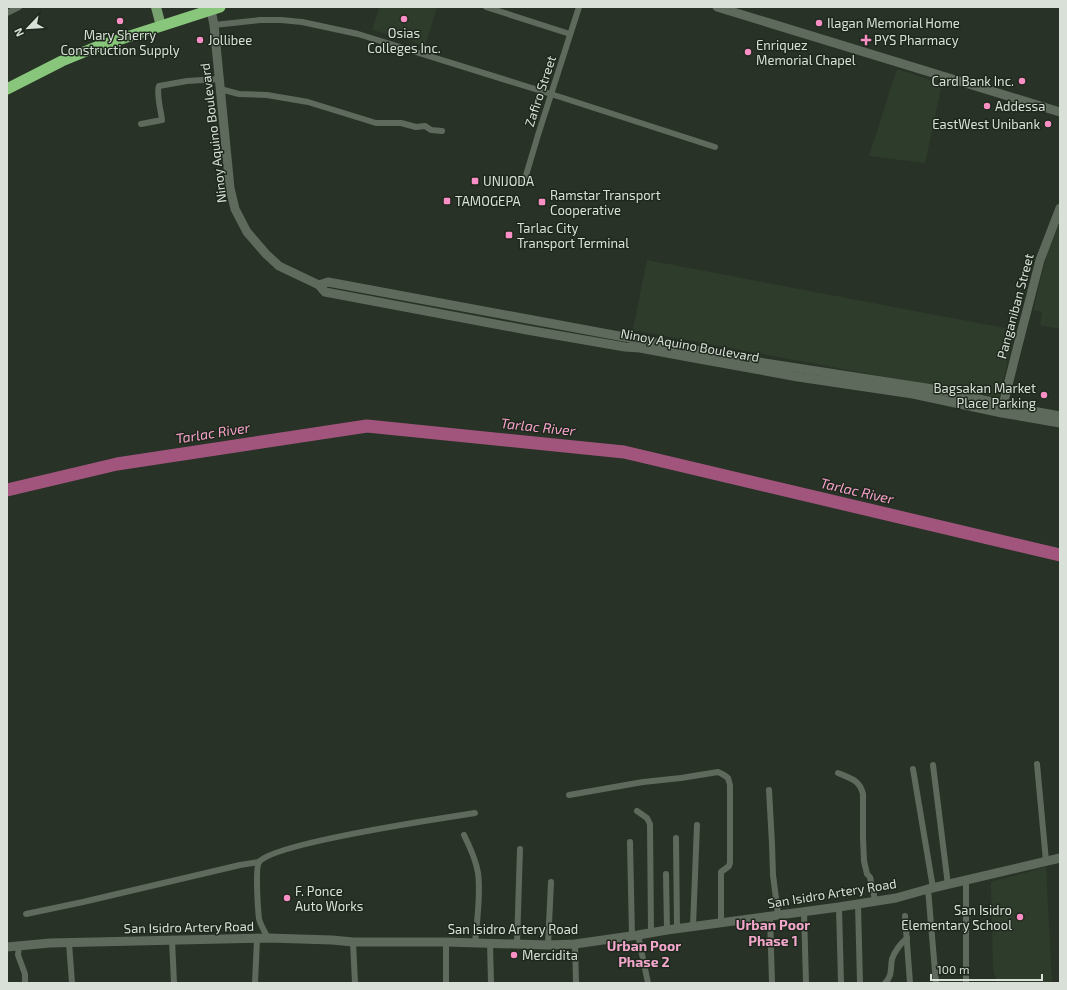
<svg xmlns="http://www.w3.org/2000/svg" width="1067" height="990" font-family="'Exo 2',sans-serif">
	<rect width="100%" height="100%" fill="#283226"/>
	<g fill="#2e3d2b">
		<polygon points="374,7 437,7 425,46 413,42 413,41 372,30 379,8"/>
		<polygon points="897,69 942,84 925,163 869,156"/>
		<polygon points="1060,223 1060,329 1040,325 1042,312 1033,310 1048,250"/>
		<polygon points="647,260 1015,330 999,398 633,330"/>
		<polygon points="1046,867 1052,983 997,983 993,969 991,882"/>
	</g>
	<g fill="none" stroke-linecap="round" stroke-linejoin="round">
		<polyline stroke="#a1557c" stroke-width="13" points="7,490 117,464 367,426 624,452 1060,555"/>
		<g stroke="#5e6a5c" stroke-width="6">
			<polyline points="486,7 570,34"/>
			<polyline points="7,13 19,7"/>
			<polyline points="214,25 260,20 281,20 302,22 358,34 551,94 715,147"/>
			<polyline points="220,89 239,94 267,95 308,102 376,123 401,123 416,127 425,126 431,130 442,131"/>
			<path d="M141 124 162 120C161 111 156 93 159 86L187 81 219 79"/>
			<polyline points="524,182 538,135 579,7"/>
			<polyline points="1037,764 1046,861"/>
			<polyline points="933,765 948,885"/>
			<polyline points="913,769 933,888"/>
			<path d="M838 773C850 778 860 780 863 794V838L864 861 867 874 870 877 875 900"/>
			<polyline points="769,790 772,844 773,875 778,914"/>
			<polyline points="569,795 643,782 681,778 718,772 724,775 728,778 730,785 730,863 729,866 721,872 721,922"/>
			<polyline points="637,811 647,818 650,824 651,932"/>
			<path d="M464 835C470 847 476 860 478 873 481 893 477 922 475 942"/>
			<polyline points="676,838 677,929"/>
			<polyline points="630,842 632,936"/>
			<polyline points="666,874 667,930"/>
			<polyline points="928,889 936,983"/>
			<polyline points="858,904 860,983"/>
			<polyline points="839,907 841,983"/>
			<polyline points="804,911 806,983"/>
			<polyline points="26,914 83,902 240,865 259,862"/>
			<polyline points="770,916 772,983"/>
			<polyline points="905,916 910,983"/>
			<polyline points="693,926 697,825"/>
			<polyline points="638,935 648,983"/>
			<path d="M268 938C265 932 261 926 259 919 258 910 255 868 259 862 273 843 443 818 475 813"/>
			<polyline points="172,940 174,983"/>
			<polyline points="353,942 355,983"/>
			<polyline points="446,942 446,983"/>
			<polyline points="69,943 72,983"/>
			<polyline points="490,943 491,983"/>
			<polyline points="517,944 520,849"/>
			<polyline points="575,944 576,983"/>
			<polyline points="548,945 551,882"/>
			<polyline points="19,946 18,955 25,974 25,983"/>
			<polyline points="255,983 257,939"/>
			<path d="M885 983C893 975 890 969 892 959 895 951 900 944 907 938"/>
			<polyline points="966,983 966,880"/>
		</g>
		<g stroke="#5e6a5c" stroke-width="9">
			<polyline points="717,7 1060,112"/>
			<polyline points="211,10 214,25 230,188 235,209 247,232 266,254 279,266 319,285 325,292 527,330 625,347 640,348 694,358 798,377 913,394 1002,413 1060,423"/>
			<polyline points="319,285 328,282 759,362 939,390 1027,410 1060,416"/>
			<polyline points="1002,409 1016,353 1040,260 1060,208"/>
			<polyline points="7,947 50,943 268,938 332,940 353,942 446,942 548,945 575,944 638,935 667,930 839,907 896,898 928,889 1060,858"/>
		</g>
		<polyline stroke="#77a26f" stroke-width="10" points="156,7 161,26"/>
		<polyline stroke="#88c77b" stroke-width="11" points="7,89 62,61 96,47 220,7"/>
	</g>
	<g fill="#fa8fc6" stroke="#1e281c" stroke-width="1.5">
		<circle cx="404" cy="19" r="4"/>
		<circle cx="120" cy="21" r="4"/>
		<circle cx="819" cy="23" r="4"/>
		<circle cx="200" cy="40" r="4"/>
		<path d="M864 34h4v4h4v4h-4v4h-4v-4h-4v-4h4z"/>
		<circle cx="748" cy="52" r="4"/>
		<circle cx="1022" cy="81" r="4"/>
		<circle cx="987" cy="106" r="4"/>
		<circle cx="1048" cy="124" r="4"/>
		<rect x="471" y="177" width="8" height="8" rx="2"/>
		<rect x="443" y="197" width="8" height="8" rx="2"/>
		<rect x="538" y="198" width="8" height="8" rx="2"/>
		<rect x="505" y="231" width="8" height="8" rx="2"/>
		<circle cx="1044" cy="395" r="4"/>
		<circle cx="287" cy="898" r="4"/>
		<circle cx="1020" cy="917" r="4"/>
		<circle cx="514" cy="955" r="4"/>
	</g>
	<g text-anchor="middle" stroke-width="3" stroke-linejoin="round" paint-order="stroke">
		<g font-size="13" fill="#d9e0d8" stroke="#1e281c" text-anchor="start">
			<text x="827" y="28">Ilagan Memorial Home</text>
			<text x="404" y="38" text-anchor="middle">Osias<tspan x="404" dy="15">Colleges Inc.</tspan></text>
			<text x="120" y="40" text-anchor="middle">Mary Sherry<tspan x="120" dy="15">Construction Supply</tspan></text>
			<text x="208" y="45">Jollibee</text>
			<text x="874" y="45">PYS Pharmacy</text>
			<text x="756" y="50">Enriquez<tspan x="756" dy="15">Memorial Chapel</tspan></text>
			<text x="1014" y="86" text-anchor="end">Card Bank Inc.</text>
			<text x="995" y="111">Addessa</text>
			<text x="1040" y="129" text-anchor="end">EastWest Unibank</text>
			<text x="483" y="186">UNIJODA</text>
			<text x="550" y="200">Ramstar Transport<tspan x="550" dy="15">Cooperative</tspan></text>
			<text x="455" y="206">TAMOGEPA</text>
			<text x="517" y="233">Tarlac City<tspan x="517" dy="15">Transport Terminal</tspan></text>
			<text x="1036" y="393" text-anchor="end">Bagsakan Market<tspan x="1036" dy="15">Place Parking</tspan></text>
			<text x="295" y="896">F. Ponce<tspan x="295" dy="15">Auto Works</tspan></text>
			<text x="1012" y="915" text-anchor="end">San Isidro<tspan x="1012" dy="15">Elementary School</tspan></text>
			<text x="522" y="960">Mercidita</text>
		</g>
		<g font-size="13" fill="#d9e0d8" stroke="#1e281c">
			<text transform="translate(540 91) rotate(-72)" y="5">Zafiro Street</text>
			<text transform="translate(213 133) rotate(-97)" y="5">Ninoy Aquino Boulevard</text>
			<text transform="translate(1015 306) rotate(-75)" y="5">Panganiban Street</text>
			<text transform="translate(690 345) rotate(10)" y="5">Ninoy Aquino Boulevard</text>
			<text transform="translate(832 893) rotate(-9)" y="5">San Isidro Artery Road</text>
			<text transform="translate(189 927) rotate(-1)" y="5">San Isidro Artery Road</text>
			<text x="513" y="934">San Isidro Artery Road</text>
		</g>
		<g font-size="14" font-style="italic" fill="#f7a2cc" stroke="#1e281c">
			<text transform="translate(538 427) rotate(6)" y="5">Tarlac River</text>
			<text transform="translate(213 433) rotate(-9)" y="5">Tarlac River</text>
			<text transform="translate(857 491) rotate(13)" y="5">Tarlac River</text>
		</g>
		<g font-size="14" font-weight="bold" fill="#f3a7cc" stroke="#1e281c">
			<text x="773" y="930">Urban Poor<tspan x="773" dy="16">Phase 1</tspan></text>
			<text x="644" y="951">Urban Poor<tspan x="644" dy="16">Phase 2</tspan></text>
		</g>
	</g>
	<rect width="1067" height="990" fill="none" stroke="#d9e0d8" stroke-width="16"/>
	<g transform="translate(28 28) rotate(245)" stroke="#1e281c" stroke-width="3" paint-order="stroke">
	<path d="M0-3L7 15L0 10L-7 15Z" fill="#d9e0d8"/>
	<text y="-6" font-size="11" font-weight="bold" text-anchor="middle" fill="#d9e0d8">N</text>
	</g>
	<path d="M931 974v6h111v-6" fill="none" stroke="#d9e0d8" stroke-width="2"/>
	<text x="937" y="974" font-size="12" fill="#d9e0d8" stroke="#1e281c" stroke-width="3" paint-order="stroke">100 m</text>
</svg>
